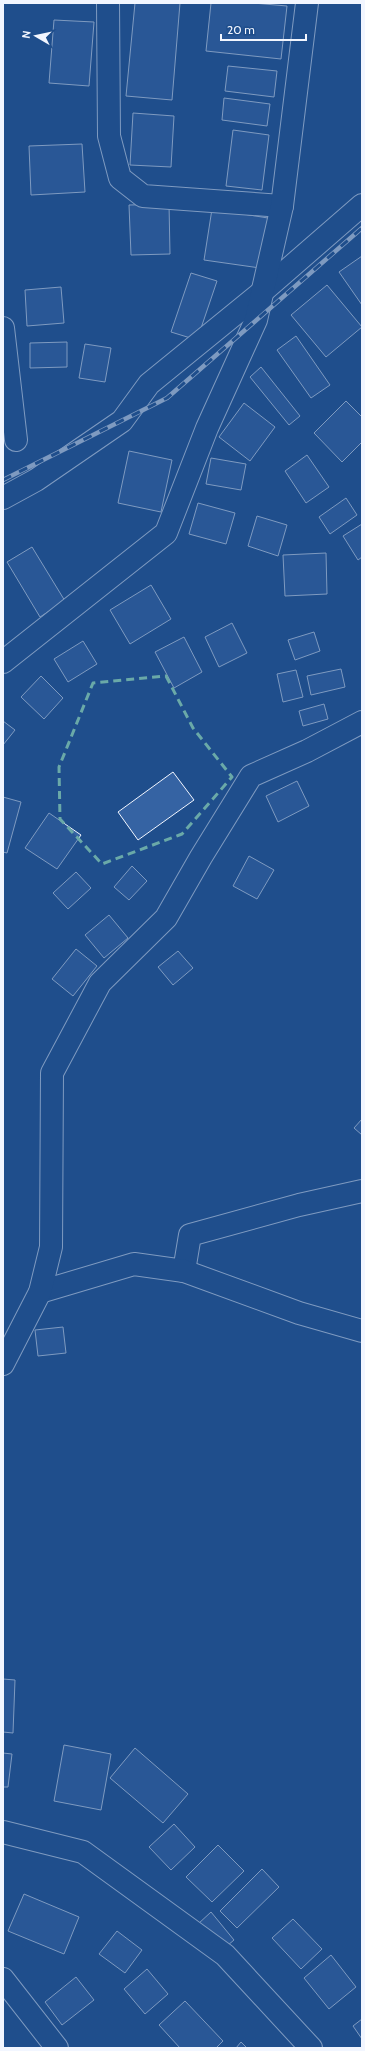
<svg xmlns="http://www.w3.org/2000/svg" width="365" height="2051" font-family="Cabin,sans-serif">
	<rect width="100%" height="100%" fill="#1f4e8c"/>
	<g fill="#3563a3" stroke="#f2f6ff">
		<polygon points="135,3 180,3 172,100 126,96"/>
		<polygon points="211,3 253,3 287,6 281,59 206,51"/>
		<polygon points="54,20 94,22 89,86 49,83"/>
		<polygon points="228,66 277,71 274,97 225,91"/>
		<polygon points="224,98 270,104 267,126 222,120"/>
		<polygon points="133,113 174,116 171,167 130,165"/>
		<polygon points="233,130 269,135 262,190 226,186"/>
		<polygon points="82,144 85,192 31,195 29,146"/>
		<polygon points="169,204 170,254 131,255 129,205"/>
		<polygon points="212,209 268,218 260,268 204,260"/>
		<polygon points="362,256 362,305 339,272"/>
		<polygon points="191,273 217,281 197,340 171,332"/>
		<polygon points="327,285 362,327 326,357 291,315"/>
		<polygon points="61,287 64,323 27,326 25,290"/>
		<polygon points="296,336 330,385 311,398 277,350"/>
		<polygon points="67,342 67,367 30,368 30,343"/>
		<polygon points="85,344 111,348 105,382 79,378"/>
		<polygon points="261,367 300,416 289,425 250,377"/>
		<polygon points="346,401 362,417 362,442 342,462 314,433"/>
		<polygon points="244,403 275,427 250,461 219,437"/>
		<polygon points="129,451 172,460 161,512 118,503"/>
		<polygon points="307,455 329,487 306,503 285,471"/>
		<polygon points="211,458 246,464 241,490 206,484"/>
		<polygon points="346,498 357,515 330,534 319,517"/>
		<polygon points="198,503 235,513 226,544 189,534"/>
		<polygon points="257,516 287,525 278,556 248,546"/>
		<polygon points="362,524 362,557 358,560 343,536"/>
		<polygon points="32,547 65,601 40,617 7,562"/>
		<polygon points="326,553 327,594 285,596 283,555"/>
		<polygon points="151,585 171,619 130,644 110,610"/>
		<polygon points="232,623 247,653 219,667 205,637"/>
		<polygon points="314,632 320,651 295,660 288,640"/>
		<polygon points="184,637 202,672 174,688 155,652"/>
		<polygon points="83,641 97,664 68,682 54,659"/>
		<polygon points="341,669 345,687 311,695 307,676"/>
		<polygon points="296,670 303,697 283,702 277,674"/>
		<polygon points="41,676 63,698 44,719 21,697"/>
		<polygon points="324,704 328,719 303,726 299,711"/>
		<polygon points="3,721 15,730 3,745"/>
		<polygon points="173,772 194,800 138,840 118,812"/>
		<polygon points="297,781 309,806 278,822 266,796"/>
		<polygon points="3,797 21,802 7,853 3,852"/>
		<polygon points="49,813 81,835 57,869 25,848"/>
		<polygon points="249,856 274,870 257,899 233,886"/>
		<polygon points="132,866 147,881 129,900 114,887"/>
		<polygon points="76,872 91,888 68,909 53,893"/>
		<polygon points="109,915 128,938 104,958 85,935"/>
		<polygon points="76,949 97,966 73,996 52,979"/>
		<polygon points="178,951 193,968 173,985 158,967"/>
		<polygon points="362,1119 362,1135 354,1128"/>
		<polygon points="63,1327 66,1353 38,1356 35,1330"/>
		<polygon points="3,1679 15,1680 13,1733 3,1732"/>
		<polygon points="64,1745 111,1754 101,1810 54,1801"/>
		<polygon points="135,1748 188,1794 163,1823 110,1778"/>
		<polygon points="3,1753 12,1754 8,1787 3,1787"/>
		<polygon points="174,1824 195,1847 171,1870 149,1847"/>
		<polygon points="218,1845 244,1871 212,1902 186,1877"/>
		<polygon points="262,1869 279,1887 237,1928 220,1911"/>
		<polygon points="24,1894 79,1917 64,1954 8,1931"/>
		<polygon points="211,1912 234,1940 221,1951 198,1924"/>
		<polygon points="293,1919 322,1949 301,1969 272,1938"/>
		<polygon points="117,1931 142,1950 125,1973 99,1954"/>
		<polygon points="331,1955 356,1987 329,2009 304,1978"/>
		<polygon points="147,1969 168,1994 145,2014 124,1989"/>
		<polygon points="76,1977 94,2000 62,2025 45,2002"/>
		<polygon points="185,2001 223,2041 216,2048 180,2048 159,2025"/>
		<polygon points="362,2019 362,2039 353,2026"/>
		<polygon points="241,2042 247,2048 236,2048"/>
	</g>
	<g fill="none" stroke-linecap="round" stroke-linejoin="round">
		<g stroke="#f2f6ff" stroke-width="24">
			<g id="street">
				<polyline points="108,3 109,136 120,178 143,196 282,206"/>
				<polyline points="3,328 16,440"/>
				<polyline points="3,498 36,480 122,421 149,384 262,292 362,205"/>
				<polyline points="3,662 166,533 207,428 256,320 282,206 307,3"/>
				<polyline points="184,1271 190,1235 299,1205 362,1191"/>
				<polyline points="40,1292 134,1264 184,1271 299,1313 362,1331"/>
				<polyline points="3,1364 40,1292 51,1247 52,1073 100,983 166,918 201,857 251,776 307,751 362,722"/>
				<polyline points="3,1832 83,1852 225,1955 311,2048"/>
				<polyline points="3,1979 57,2048"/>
			</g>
		</g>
		<use href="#street" stroke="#1f4e8c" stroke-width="22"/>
		<g stroke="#f2f6ff" stroke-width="4.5">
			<polyline id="rail" points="3,480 167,398 362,228"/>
		</g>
		<use href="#rail" stroke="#1f4e8c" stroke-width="3" stroke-dasharray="9" stroke-linecap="butt"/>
	</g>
	<path d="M0 0H365V2051H0ZM166 676 193 728 232 777 182 834 102 864 60 819 59 767 93 683Z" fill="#1f4e8c" fill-opacity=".55" fill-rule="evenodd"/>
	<path fill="none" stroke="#6aa9a8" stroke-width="3" stroke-dasharray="8 5" stroke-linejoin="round" d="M166 676 193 728 232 777 182 834 102 864 60 819 59 767 93 683Z"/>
	<rect width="365" height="2051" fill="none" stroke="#f2f6ff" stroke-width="8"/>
	<g transform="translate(36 36) rotate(279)" stroke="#1f4e8c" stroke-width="3" paint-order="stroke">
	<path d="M0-3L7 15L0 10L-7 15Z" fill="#f2f6ff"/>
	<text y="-6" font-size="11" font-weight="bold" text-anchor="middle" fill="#f2f6ff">N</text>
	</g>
	<path d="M221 34v6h85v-6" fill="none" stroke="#f2f6ff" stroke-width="2"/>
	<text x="227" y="34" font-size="12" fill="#f2f6ff" stroke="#1f4e8c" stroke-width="3" paint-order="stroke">20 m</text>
</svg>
